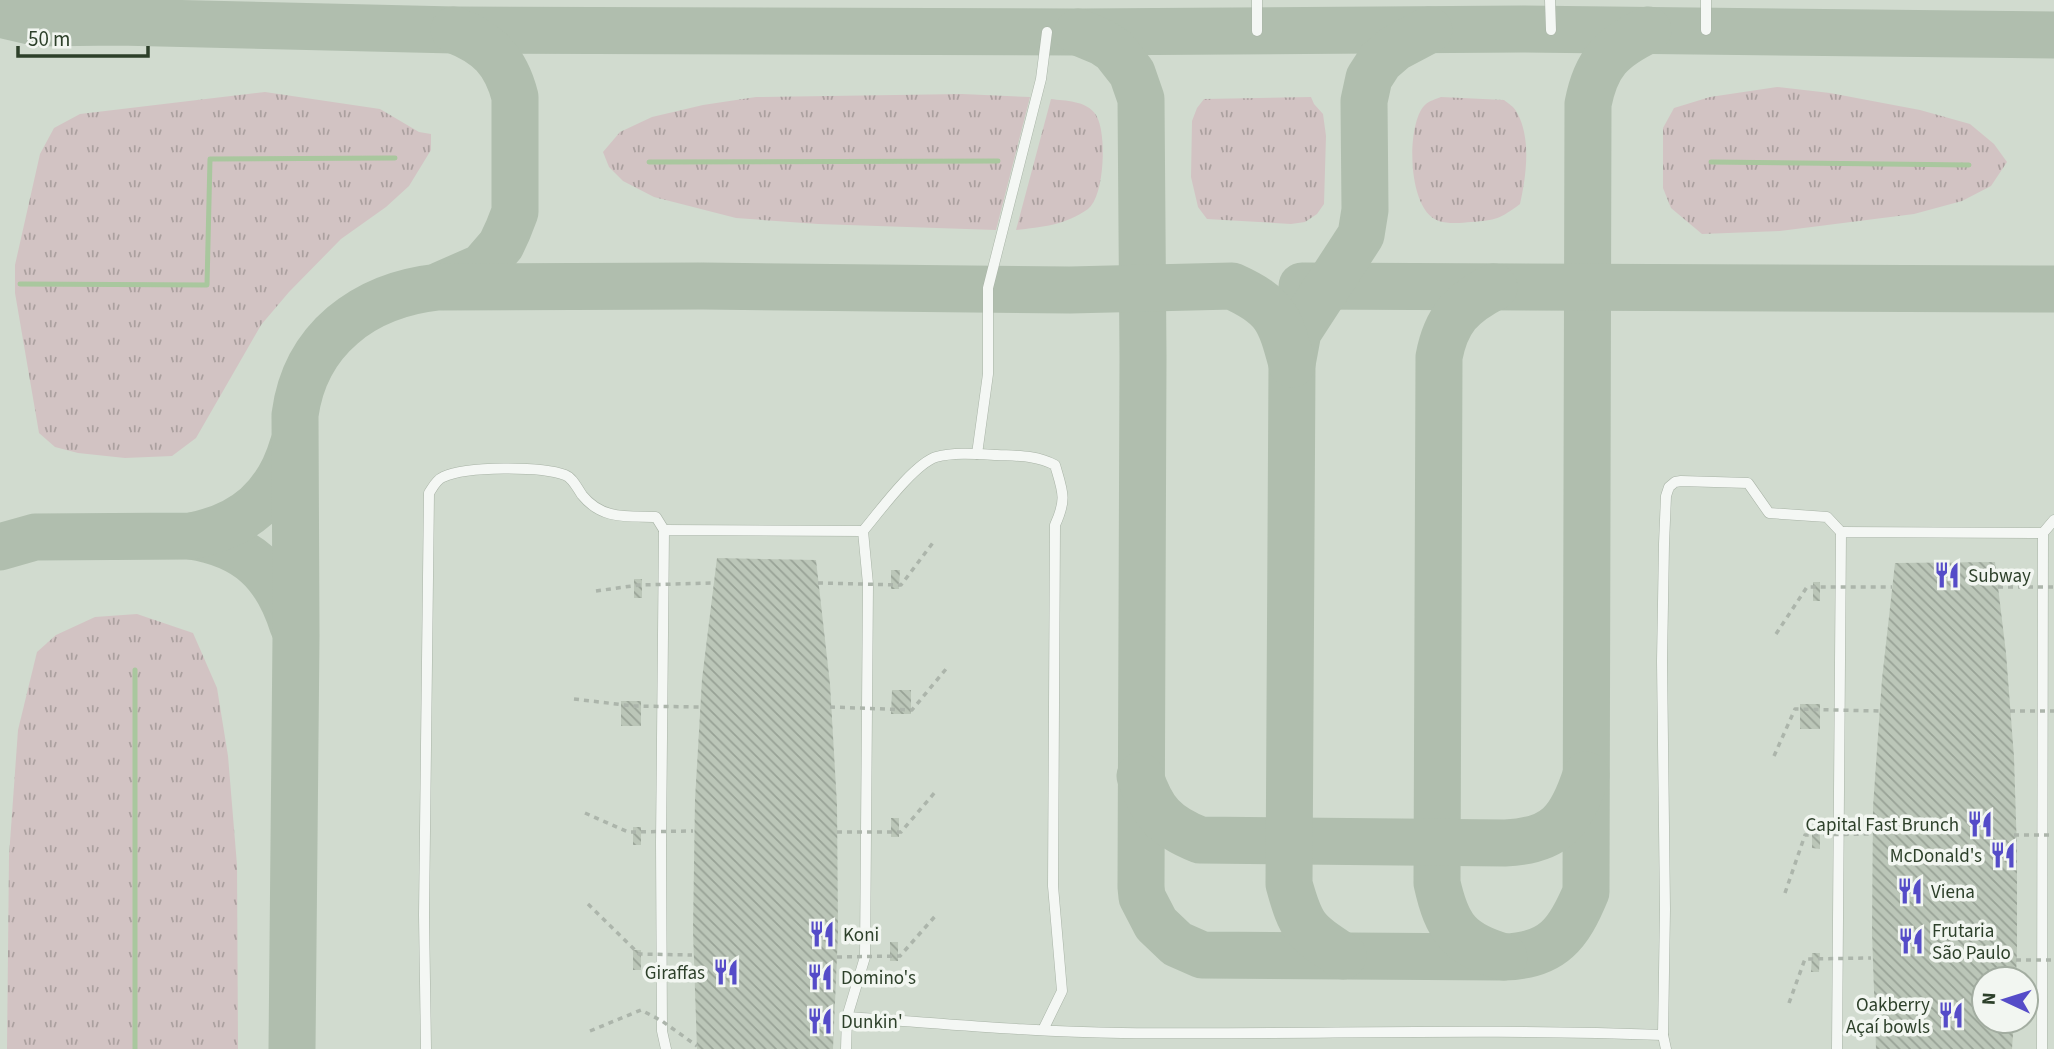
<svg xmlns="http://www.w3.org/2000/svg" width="2054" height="1049" font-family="'Source Sans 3',sans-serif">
	<defs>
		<pattern id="grass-tufts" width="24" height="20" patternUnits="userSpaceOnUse" patternTransform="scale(1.75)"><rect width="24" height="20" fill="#d2c3c3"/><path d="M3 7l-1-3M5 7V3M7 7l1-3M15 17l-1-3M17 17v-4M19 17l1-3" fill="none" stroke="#aba09f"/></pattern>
		<pattern id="building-back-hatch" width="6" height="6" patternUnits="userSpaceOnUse" patternTransform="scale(1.75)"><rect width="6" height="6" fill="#bbc6b8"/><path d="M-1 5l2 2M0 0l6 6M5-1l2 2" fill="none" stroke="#98a296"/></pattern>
	</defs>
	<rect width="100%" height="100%" fill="#e2e9e1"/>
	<path fill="#d1dbcf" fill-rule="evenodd" d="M0 0H2054V1049H0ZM1984 979H2026V1021H1984Z"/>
	<g fill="url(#grass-tufts)">
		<polygon points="1777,87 1830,93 1920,110 1970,124 1994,144 2007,162 1991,186 1962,201 1914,214 1780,231 1702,234 1671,208 1663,188 1663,128 1674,108 1710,97"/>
		<polygon points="265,92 380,109 419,132 431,134 431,150 409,186 386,207 341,239 289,292 261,325 196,438 172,456 125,458 78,453 55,447 39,433 15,293 15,265 40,154 54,128 80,114"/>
		<polygon points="962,94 1030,97 996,230 818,224 736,218 654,197 623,181 609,167 603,152 620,132 652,117 703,105 756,97"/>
		<polygon points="1311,97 1314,104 1323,114 1326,136 1324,204 1317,214 1305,222 1291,224 1207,219 1198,207 1191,177 1192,121 1197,108 1204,99"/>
		<path d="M1441 97 1504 100C1508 103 1514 107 1516 111 1532 137 1526 177 1520 204 1500 219 1496 220 1471 222 1462 223 1447 224 1439 221 1406 211 1406 120 1426 104 1429 101 1436 99 1441 97Z"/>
		<path d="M1051 99C1065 101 1086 100 1096 115 1107 132 1105 196 1088 209 1066 225 1042 227 1016 230Z"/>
		<polygon points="137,614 193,633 217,688 228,756 237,865 238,1049 7,1049 9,856 18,730 37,652 56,635 95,617"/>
	</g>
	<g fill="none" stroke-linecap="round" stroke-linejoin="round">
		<g stroke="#a9c79e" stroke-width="5">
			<polyline points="649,162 998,161"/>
			<polyline points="1711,162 1969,165"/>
			<polyline points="20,284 207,285 210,159 395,158"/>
			<polyline points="135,670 135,1049"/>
		</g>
		<g stroke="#b0beae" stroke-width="47">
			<polyline points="0,14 38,23 118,22 454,30 1078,32 1523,29 2054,35"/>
			<path d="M1078 32 1102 42 1114 50 1132 73 1141 99 1143 357 1141 887 1142 897 1156 924 1177 944 1202 955 1504 957C1553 956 1569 933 1586 892L1588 104C1596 63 1611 48 1648 30"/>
			<path d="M441 285 482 267 501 245 508 230 515 212V97C506 61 488 43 454 30"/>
			<polyline points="1302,286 2054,289"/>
			<path d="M1494 287C1461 304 1446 320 1439 357L1437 883C1447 928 1459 944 1504 957"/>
			<path d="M191 536C247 545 276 572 293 626"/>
			<path d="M0 547 35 537 191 536C244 526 278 497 293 445"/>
			<path d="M1140 776C1152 811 1164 826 1200 840L1505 843C1556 841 1571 821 1586 775"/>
			<path d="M1343 956C1305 931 1301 928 1289 884L1292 364 1298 332 1361 235 1365 210 1364 101 1369 78 1380 61 1395 48 1429 30"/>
			<path d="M292 1049 296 636 295 415C305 339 364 295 438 287L702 286 1070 290 1232 286C1276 306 1280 319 1292 364"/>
		</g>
	</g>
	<g fill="url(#building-back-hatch)">
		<polygon points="717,558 816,560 830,684 837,805 838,933 833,1049 697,1049 693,931 695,800 702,679"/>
		<polygon points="1995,562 2006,653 2014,757 2017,852 2017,948 2016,979 1984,979 1984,1021 2014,1021 2012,1049 1876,1049 1872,933 1873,807 1882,679 1895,563"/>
		<polygon points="891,570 900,570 899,589 891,589"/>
		<rect x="634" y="579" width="8" height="19"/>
		<rect x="1813" y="582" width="7" height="19"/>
		<polygon points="892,690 911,690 911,714 891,714"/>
		<rect x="621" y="701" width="20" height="25"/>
		<rect x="1800" y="704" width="20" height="25"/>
		<rect x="891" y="818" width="8" height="19"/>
		<rect x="633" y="827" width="8" height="18"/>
		<polygon points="1812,829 1820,829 1820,849 1812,848"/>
		<rect x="890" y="942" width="8" height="19"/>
		<rect x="633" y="950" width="8" height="20"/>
		<polygon points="1812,953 1820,953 1819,972 1811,972"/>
	</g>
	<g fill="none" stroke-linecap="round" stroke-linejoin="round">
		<g stroke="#a8b3a6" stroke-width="11">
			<g id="lane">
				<polyline points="1550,0 1551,30"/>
				<polyline points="1706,0 1706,30"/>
				<polyline points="1257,31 1257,0"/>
				<polyline points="977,454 988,374 988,288 1041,79 1047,32"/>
				<path d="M1043 1030 1062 991 1053 886 1055 525C1067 499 1063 492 1055 465 1036 455 1018 456 997 455 978 454 954 452 936 457 914 464 879 512 863 531L868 584 865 957 847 1017C939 1023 1030 1032 1122 1033 1303 1035 1483 1028 1663 1035L1665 909 1662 661 1664 544 1666 496 1669 487 1675 482 1681 481 1748 483 1769 513 1827 517 1841 532"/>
				<polyline points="1663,1035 1666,1049"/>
				<path d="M426 1049 424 915 429 493C433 487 436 480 443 477 466 466 541 466 565 475 573 478 577 488 582 495 602 520 627 516 656 517L664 530"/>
				<polyline points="666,1049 662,1031 661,843 664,530 863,531"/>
				<polyline points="846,1049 847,1017"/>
				<polyline points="1837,1049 1841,532 2043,533 2054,520"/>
				<polyline points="2042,1049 2043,533"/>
			</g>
		</g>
		<use href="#lane" stroke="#f4f7f4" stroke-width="10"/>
		<g stroke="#acb5ab" stroke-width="3.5" stroke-dasharray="5 5" stroke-linecap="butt">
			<polyline points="818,583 901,585 935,540"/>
			<polyline points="1998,587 2054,587"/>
			<polyline points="596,591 639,585 712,583"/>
			<polyline points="1776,634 1807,587 1892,587"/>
			<polyline points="574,699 633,706 699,707"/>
			<polyline points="830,707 912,710 946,669"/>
			<polyline points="2010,711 2054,711"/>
			<polyline points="1774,756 1795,709 1879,711"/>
			<polyline points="585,813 628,832 693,831"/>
			<polyline points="837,832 901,832 936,791"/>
			<polyline points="2014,835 2054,835"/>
			<polyline points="1785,893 1805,835 1871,834"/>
			<polyline points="588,904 639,954 692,955"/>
			<polyline points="837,957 900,956 937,914"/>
			<polyline points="2016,960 2054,960"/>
			<polyline points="1789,1003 1805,959 1871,958"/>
			<polyline points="590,1031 641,1010 662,1021 697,1046"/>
		</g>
	</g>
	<defs>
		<g id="restaurant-bare" transform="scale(2.1)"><path d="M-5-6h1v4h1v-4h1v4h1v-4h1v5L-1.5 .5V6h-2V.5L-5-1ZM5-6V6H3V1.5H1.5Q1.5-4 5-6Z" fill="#554cc8" stroke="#f2f6f1" stroke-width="2.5" paint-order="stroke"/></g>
	</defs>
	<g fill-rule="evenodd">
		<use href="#restaurant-bare" x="1947" y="575"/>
		<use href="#restaurant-bare" x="1980" y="824"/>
		<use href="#restaurant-bare" x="2003" y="855"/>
		<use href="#restaurant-bare" x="1910" y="891"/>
		<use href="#restaurant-bare" x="822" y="934"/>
		<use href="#restaurant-bare" x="1911" y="941"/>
		<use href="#restaurant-bare" x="726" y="972"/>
		<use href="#restaurant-bare" x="820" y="977"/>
		<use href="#restaurant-bare" x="1951" y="1015"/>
		<use href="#restaurant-bare" x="820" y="1021"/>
	</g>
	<g text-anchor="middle" stroke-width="7" stroke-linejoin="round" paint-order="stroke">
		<g font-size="19" fill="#2d402a" stroke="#f2f6f1" text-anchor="start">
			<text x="1968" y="582">Subway</text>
			<text x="1959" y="831" text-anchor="end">Capital Fast Brunch</text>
			<text x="1982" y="862" text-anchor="end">McDonald's</text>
			<text x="1931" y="898">Viena</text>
			<text x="1932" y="937">Frutaria<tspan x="1932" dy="22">São Paulo</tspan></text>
			<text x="843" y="941">Koni</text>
			<text x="705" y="979" text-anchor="end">Giraffas</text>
			<text x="841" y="984">Domino's</text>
			<text x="1930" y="1011" text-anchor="end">Oakberry<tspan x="1930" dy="22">Açaí bowls</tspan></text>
			<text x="841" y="1028">Dunkin'</text>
		</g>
	</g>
	<g transform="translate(2005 1000) rotate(274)"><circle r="33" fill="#f2f6f1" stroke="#a3ada1" stroke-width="2"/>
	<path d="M0-5L12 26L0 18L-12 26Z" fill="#554cc8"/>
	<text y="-10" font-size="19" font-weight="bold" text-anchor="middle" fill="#2d402a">N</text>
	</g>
	<path d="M18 46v10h130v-10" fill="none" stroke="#2d402a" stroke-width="3.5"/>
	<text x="28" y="46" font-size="21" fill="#2d402a" stroke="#f2f6f1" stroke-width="5" paint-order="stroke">50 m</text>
</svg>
